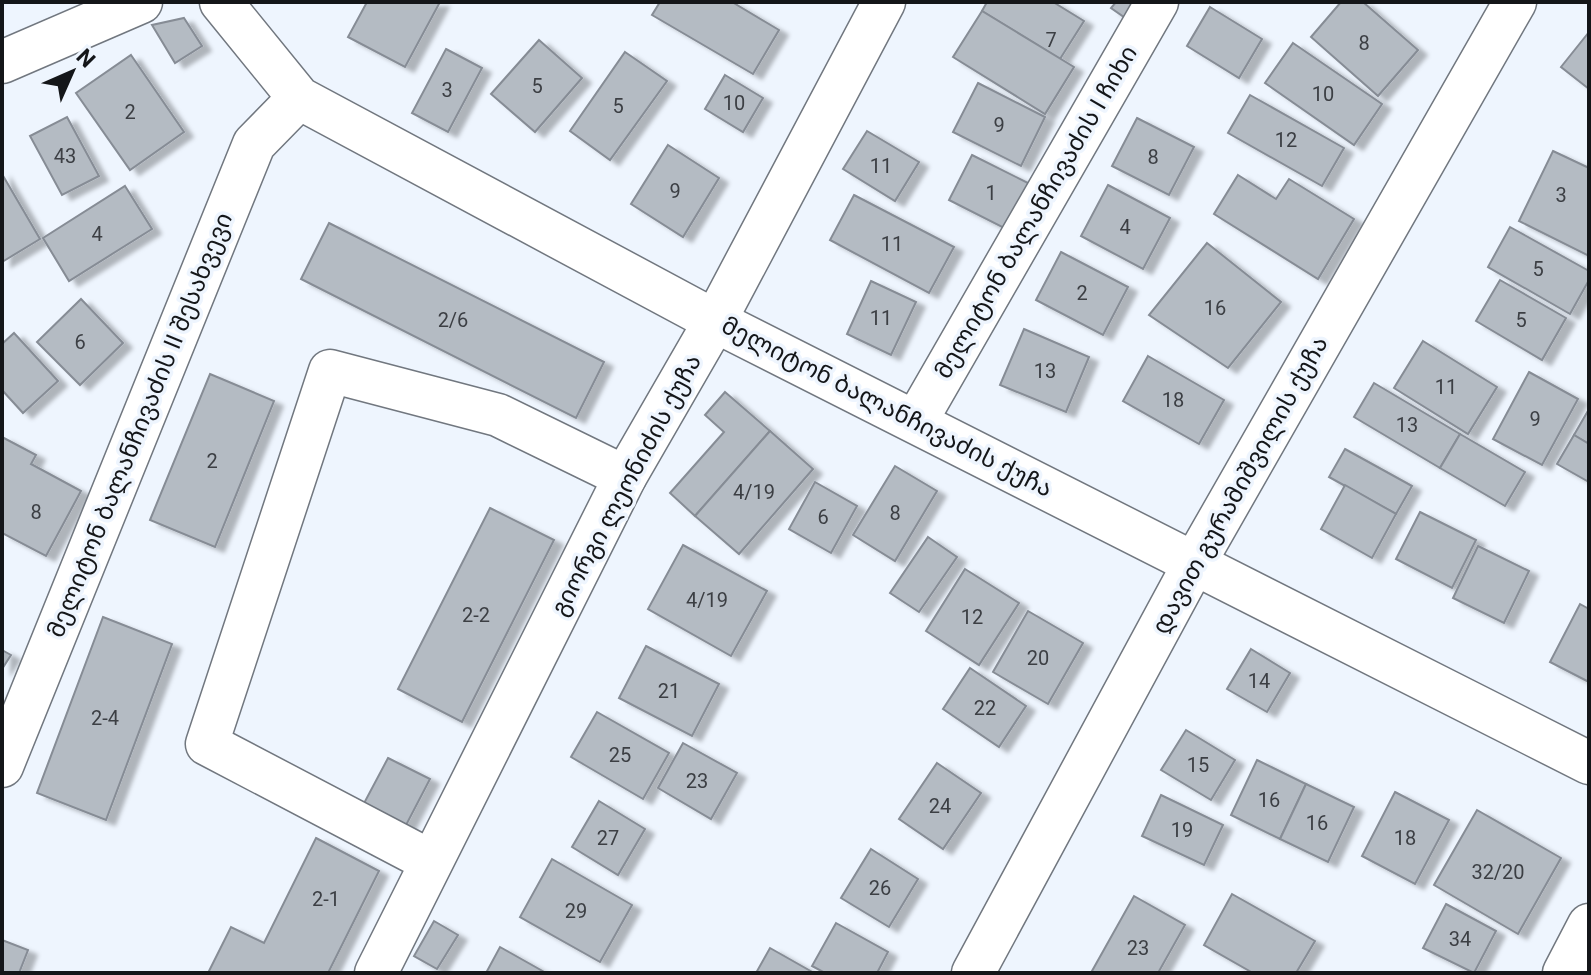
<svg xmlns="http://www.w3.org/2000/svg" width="1591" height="975" font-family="Roboto,'Noto Sans Georgian',sans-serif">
	<defs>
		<filter id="shadow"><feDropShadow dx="9" dy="5" stdDeviation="2" flood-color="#0004"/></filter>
	</defs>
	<rect width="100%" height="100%" fill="#eef5fe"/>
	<g fill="#b4bbc3" stroke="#868c95" stroke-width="2" filter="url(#shadow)">
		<polygon points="367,2 440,2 405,67 348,37"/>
		<polygon points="660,2 732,2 779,30 753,74 652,15"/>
		<polygon points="987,2 1053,2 1084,21 1060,59 982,11"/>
		<polygon points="1116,2 1149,2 1134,24 1111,8"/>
		<polygon points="1341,2 1363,2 1418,50 1378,96 1311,37"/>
		<polygon points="1210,7 1262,39 1239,78 1187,46"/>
		<polygon points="982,11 1074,67 1045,114 953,57"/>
		<polygon points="184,18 202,46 175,63 152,25"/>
		<polygon points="1589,32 1589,89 1561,67"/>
		<polygon points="539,40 582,78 535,132 491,94"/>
		<polygon points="1293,43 1382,104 1354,145 1265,83"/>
		<polygon points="446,49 482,68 448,132 412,113"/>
		<polygon points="625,52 667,81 610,160 570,131"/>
		<polygon points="131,55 184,132 130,170 76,93"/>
		<polygon points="725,75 763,98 743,132 705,109"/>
		<polygon points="978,83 1045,117 1021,166 953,132"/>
		<polygon points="1250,95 1344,148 1322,186 1228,133"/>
		<polygon points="67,117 99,176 62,195 30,136"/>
		<polygon points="1137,118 1194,147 1169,195 1112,166"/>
		<polygon points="867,131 919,162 895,201 843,169"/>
		<polygon points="668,145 719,178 683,237 631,204"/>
		<polygon points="1553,151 1589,168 1589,256 1519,221"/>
		<polygon points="972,155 1032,185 1010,231 949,200"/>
		<polygon points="2,174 40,239 2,262"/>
		<polygon points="1238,175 1276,199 1289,179 1354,219 1318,279 1214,214"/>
		<polygon points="1108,185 1170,218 1143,269 1081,236"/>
		<polygon points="125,186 152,229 69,281 43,238"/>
		<polygon points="854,195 954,247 929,293 830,240"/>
		<polygon points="329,223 604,362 576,418 301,279"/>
		<polygon points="1510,227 1589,271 1589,280 1570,314 1488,267"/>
		<polygon points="1207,243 1281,302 1228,368 1149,315"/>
		<polygon points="1061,252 1128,287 1103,335 1036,300"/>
		<polygon points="1500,280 1566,318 1542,360 1476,321"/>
		<polygon points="871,281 916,302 891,355 847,334"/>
		<polygon points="81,299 123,343 80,385 37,342"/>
		<polygon points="1024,329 1089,357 1066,412 1000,385"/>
		<polygon points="14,333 58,381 23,413 2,390 2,344"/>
		<polygon points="1423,341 1497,387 1468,434 1394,388"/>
		<polygon points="1148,356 1224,400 1199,444 1123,401"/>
		<polygon points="1529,372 1578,399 1542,465 1493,439"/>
		<polygon points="210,374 274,401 215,547 150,520"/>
		<polygon points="1374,383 1460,434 1440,468 1354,417"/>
		<polygon points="725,392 770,431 695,516 670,493 724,432 705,415"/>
		<polygon points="1589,409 1589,444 1574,435"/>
		<polygon points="770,431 813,469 739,554 695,516"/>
		<polygon points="1460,434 1525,472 1505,506 1440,468"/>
		<polygon points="1574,435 1589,444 1589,482 1557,464"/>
		<polygon points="2,437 36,455 31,464 81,491 46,556 2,533"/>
		<polygon points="1345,449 1412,486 1396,514 1329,477"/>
		<polygon points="895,466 937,491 895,561 853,535"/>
		<polygon points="815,482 857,506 831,553 789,529"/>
		<polygon points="1345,485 1396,514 1372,558 1321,529"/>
		<polygon points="490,508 554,540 462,722 398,689"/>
		<polygon points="1420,512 1476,540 1452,588 1396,559"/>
		<polygon points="928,537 957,557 919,612 890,593"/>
		<polygon points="683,545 767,591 731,656 648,609"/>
		<polygon points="1478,546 1529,571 1504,623 1453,598"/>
		<polygon points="965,569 1019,603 979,665 926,631"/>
		<polygon points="1580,604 1589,609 1589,682 1550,662"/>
		<polygon points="1028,611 1083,643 1048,704 993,672"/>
		<polygon points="103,617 172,644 106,820 37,793"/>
		<polygon points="646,646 719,684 692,736 619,698"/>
		<polygon points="1251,649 1290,673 1267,712 1227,689"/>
		<polygon points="2,650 11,655 2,669"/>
		<polygon points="970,668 1026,706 999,747 943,709"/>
		<polygon points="597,712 669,753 643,799 571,757"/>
		<polygon points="1186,730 1235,760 1211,800 1161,770"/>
		<polygon points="683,743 737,773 711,819 658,788"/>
		<polygon points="388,758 430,779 404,829 362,807"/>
		<polygon points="1257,760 1306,784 1280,839 1231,815"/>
		<polygon points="937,763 981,793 943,849 899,819"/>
		<polygon points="1306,784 1354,807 1328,862 1280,839"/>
		<polygon points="1395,792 1449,820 1415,884 1362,856"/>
		<polygon points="1161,795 1223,825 1204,865 1142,836"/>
		<polygon points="599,801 645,829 618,875 572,847"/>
		<polygon points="1477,810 1561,858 1518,934 1434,885"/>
		<polygon points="316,838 379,871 328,973 208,973 231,927 264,943"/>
		<polygon points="871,849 918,879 889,927 841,898"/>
		<polygon points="552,859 632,905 600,962 520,917"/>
		<polygon points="1232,894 1315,941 1296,973 1253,973 1204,945"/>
		<polygon points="1134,896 1185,925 1158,973 1095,973 1092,971"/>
		<polygon points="1446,904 1496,931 1474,973 1423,948"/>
		<polygon points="434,921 458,935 437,969 414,956"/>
		<polygon points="836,923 888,952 877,973 825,973 812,966"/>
		<polygon points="2,940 28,950 19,973 2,973"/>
		<polygon points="500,947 546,973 486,973"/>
		<polygon points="770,948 814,973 756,973"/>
	</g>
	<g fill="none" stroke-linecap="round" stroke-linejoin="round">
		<g stroke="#71777f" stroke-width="45">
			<g id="minor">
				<polyline points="221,2 299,98 715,321 1589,763"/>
				<polyline points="2,62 141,2"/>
				<polyline points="916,421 1157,2"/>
				<polyline points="2,766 254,144 299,98"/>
				<polyline points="430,861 207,744 330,371 498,415 625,477"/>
				<polyline points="376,973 625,477 715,321 884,2"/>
				<polyline points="973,973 1195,562 1515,2"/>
				<polyline points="1564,973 1589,925"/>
			</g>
		</g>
		<use href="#minor" stroke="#fff" stroke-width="42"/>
	</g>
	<g text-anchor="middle" stroke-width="7" stroke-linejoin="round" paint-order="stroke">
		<g font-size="20" fill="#3c3f44">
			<text x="1051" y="47">7</text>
			<text x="1364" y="50">8</text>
			<text x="537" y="93">5</text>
			<text x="447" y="97">3</text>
			<text x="1323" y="101">10</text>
			<text x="734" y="110">10</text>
			<text x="618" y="113">5</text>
			<text x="130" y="119">2</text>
			<text x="999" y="132">9</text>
			<text x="1286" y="147">12</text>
			<text x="65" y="163">43</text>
			<text x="1153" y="164">8</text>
			<text x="881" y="173">11</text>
			<text x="675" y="198">9</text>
			<text x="991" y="200">1</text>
			<text x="1561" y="202">3</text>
			<text x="1125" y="234">4</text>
			<text x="97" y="241">4</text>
			<text x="892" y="251">11</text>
			<text x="1538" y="276">5</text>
			<text x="1082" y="300">2</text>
			<text x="1215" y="315">16</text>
			<text x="881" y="325">11</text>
			<text x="453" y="327">2/6</text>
			<text x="1521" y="327">5</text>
			<text x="80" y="349">6</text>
			<text x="1045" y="378">13</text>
			<text x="1446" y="394">11</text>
			<text x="1173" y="407">18</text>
			<text x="1535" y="426">9</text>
			<text x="1407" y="432">13</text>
			<text x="212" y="468">2</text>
			<text x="754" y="499">4/19</text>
			<text x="36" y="519">8</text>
			<text x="895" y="520">8</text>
			<text x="823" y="524">6</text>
			<text x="707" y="607">4/19</text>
			<text x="476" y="622">2-2</text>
			<text x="972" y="624">12</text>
			<text x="1038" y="665">20</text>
			<text x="1259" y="688">14</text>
			<text x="669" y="698">21</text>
			<text x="985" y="715">22</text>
			<text x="105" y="725">2-4</text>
			<text x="620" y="762">25</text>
			<text x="1198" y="772">15</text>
			<text x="697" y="788">23</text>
			<text x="1269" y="807">16</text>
			<text x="940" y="813">24</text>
			<text x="1317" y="830">16</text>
			<text x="1182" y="837">19</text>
			<text x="608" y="845">27</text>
			<text x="1405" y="845">18</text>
			<text x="1498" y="879">32/20</text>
			<text x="880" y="895">26</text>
			<text x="326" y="906">2-1</text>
			<text x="576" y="918">29</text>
			<text x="1460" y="946">34</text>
			<text x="1138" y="955">23</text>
		</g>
		<g font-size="24" fill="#141619" stroke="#eef5fe">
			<text transform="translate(1036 212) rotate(-60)" y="8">მელიტონ ბალანჩივაძის I ჩიხი</text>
			<text transform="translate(887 407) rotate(27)" y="8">მელიტონ ბალანჩივაძის ქუჩა</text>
			<text transform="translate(140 425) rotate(-68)" y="8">მელიტონ ბალანჩივაძის II შესახვევი</text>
			<text transform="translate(626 485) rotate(-62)" y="8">გიორგი ლეონიძის ქუჩა</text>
			<text transform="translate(1240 485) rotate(-61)" y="8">დავით გურამიშვილის ქუჩა</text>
		</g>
	</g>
	<rect width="1591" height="975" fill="none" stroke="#141619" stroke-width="8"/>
	<g transform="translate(72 72) rotate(45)" stroke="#eef5fe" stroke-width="6" paint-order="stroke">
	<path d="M0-6L14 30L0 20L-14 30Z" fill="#141619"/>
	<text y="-12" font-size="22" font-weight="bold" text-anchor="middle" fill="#141619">N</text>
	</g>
</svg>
